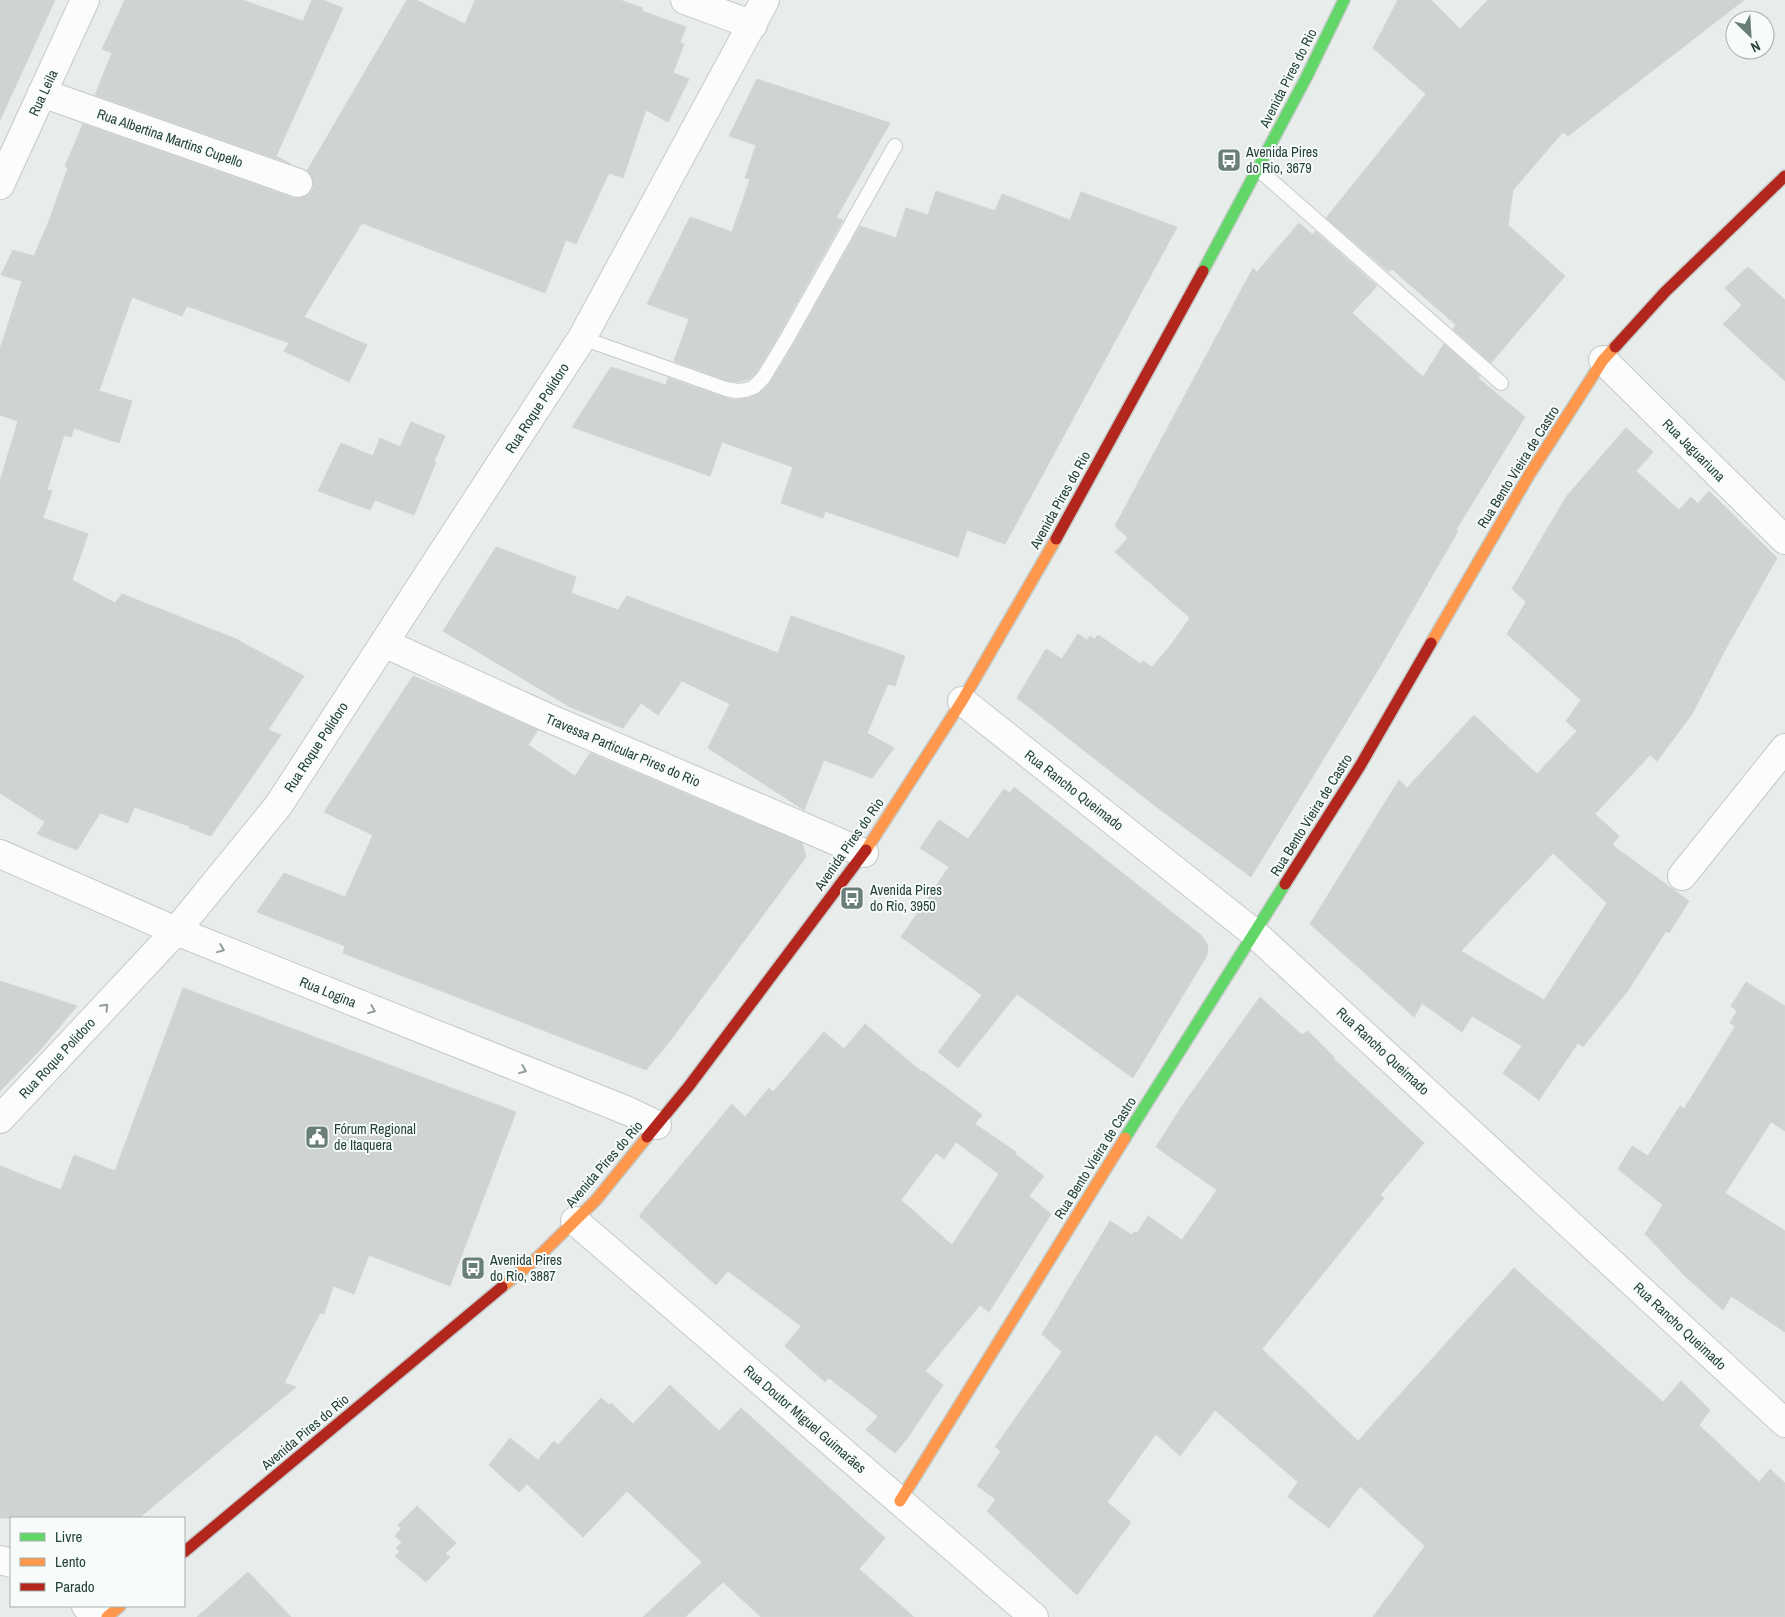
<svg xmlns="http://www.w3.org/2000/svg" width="1785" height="1617" font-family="'Archivo Narrow',sans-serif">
	<rect width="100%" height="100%" fill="#e8edeb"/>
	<g fill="#cfd4d2" stroke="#d1d6d4" fill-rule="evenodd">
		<polygon points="0,0 55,0 0,120"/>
		<polygon points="125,0 242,0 303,21 312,0 323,0 343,8 276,156 291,164 95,95 112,53 102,49"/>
		<polygon points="407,0 416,0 465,24 475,0 620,0 643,8 642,11 686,27 680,43 684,44 673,73 689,79 668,122 646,110 623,178 609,173 576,244 566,240 545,293 362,223 304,317 367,345 349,382 284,351 289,343 187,306 182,316 132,297 99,391 132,401 119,443 74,428 71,437 64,435 47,490 52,491 43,518 88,534 72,580 115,603 122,594 236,639 304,676 268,730 281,735 211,836 189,828 189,826 134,807 128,823 100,813 77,850 37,834 45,822 0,793 0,481 18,421 0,415 0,349 22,281 1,275 13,250 34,256 49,221 68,168 65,166 83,124 293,198 300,198 308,195 313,189 313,181 307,171"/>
		<polygon points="1398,0 1431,0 1460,29 1488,0 1744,0 1568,136 1563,132 1513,190 1508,225 1565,276 1491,363 1453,329 1456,325 1392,269 1389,272 1326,218 1426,94 1373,48"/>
		<polygon points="757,79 890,123 836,218 843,220 777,338 756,373 749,379 737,382 728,381 674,361 689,319 647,304 690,217 732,232 750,179 745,178 756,145 729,136"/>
		<polygon points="936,191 995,211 1002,194 1070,220 1081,192 1177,227 1005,544 967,530 958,557 825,511 823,518 781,503 793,467 722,442 710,476 572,427 611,367 666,385 668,378 723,397 735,400 749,398 760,393 770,383 792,347 860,226 896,238 906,208 928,215"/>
		<polygon points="1299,223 1313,235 1315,231 1377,286 1352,313 1423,377 1444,344 1480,376 1478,378 1525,417 1456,530 1458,531 1378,670 1251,877 1154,805 1017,698 1046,649 1062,659 1078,634 1087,640 1090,636 1095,639 1098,635 1141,664 1143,661 1152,667 1170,646 1190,618 1115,552 1128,538 1115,526 1253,268 1257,272"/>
		<polygon points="1748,267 1785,300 1785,381 1723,324 1742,305 1725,288"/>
		<polygon points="411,422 445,436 434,461 436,462 414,515 375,500 370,510 318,491 341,443 373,456 380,438 400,447"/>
		<path d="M1626 428 1653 452 1636 471 1679 510 1691 497 1698 504 1709 491 1777 558 1725 650 1692 714 1657 761 1650 755 1595 814 1619 836 1612 845 1689 901 1669 933 1666 931 1629 989 1583 1047 1578 1043 1539 1100 1503 1073 1522 1046 1472 1016 1462 1032 1422 1003 1414 1017 1310 924 1399 780 1407 788 1474 715 1537 774 1577 731 1566 721 1581 700 1507 634 1526 602 1512 589 1566 497ZM1553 853 1607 903 1544 1000 1461 951Z"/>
		<polygon points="496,547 576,577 571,593 618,610 627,596 778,653 791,616 905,656 895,686 888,684 867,733 894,748 872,778 824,760 804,810 708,748 730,704 682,681 658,715 641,703 623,728 570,707 443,631"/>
		<polygon points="413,676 469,699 538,730 528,745 575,776 590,753 802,843 806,857 673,1037 646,1070 343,953 345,946 257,912 284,873 345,897 373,835 324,812"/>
		<polygon points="1014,787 1202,936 1207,944 1208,950 1206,957 1133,1078 1017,994 958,1068 938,1052 982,995 901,937 949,867 920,848 939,820 968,839 1004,789 1010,793"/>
		<polygon points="0,981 77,1006 40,1050 0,1091"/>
		<polygon points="1746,982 1785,1006 1785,1131 1771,1122 1725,1193 1785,1231 1785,1332 1731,1296 1723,1310 1684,1275 1645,1234 1663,1205 1618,1169 1632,1146 1648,1156 1680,1106 1684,1109 1732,1032 1735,1026 1730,1023 1737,1011 1731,1006"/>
		<polygon points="183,988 516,1112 450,1286 369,1255 354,1294 333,1286 324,1314 320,1313 284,1383 296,1387 139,1518 0,1518 0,1166 61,1190 74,1155 115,1171"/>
		<polygon points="1260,997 1302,1035 1308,1031 1334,1057 1333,1058 1424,1143 1380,1195 1384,1198 1262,1349 1358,1441 1514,1268 1663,1402 1681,1381 1710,1410 1699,1425 1759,1482 1770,1469 1785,1483 1785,1617 1373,1617 1425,1546 1360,1486 1329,1528 1288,1497 1298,1482 1215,1410 1180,1456 1156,1434 1107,1502 1131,1522 1077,1595 987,1511 996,1499 977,1486 1001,1451 995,1447 1062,1352 1042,1334 1110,1221 1132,1235 1134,1232 1137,1233 1148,1216 1182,1240 1217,1190 1156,1147 1184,1103"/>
		<path d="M865 1024 922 1072 923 1071 982 1115 975 1124 1016 1152 1015 1154 1044 1176 1029 1196 1051 1214 989 1312 980 1305 925 1371 943 1385 906 1440 895 1453 866 1430 878 1416 829 1378 825 1382 785 1346 801 1326 728 1271 716 1285 639 1216 732 1104 745 1117 769 1088 773 1092 824 1032 844 1049ZM956 1142 999 1174 952 1245 901 1200 936 1153 944 1159Z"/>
		<polygon points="670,1385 719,1431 741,1408 885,1538 859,1569 914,1617 761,1617 723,1582 685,1617 643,1617 702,1562 627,1491 583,1537 527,1484 519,1492 489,1465 510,1438 538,1460 554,1441 558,1445 601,1398 609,1405 611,1403 633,1424"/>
		<polygon points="417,1506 456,1543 445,1554 450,1557 426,1582 395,1556 400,1552 396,1548 402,1542 395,1536 401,1529 398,1525"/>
		<polygon points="248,1572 291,1617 197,1617"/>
	</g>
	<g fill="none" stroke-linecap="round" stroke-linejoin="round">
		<g stroke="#c5cac8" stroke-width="16">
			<g id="lane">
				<polyline points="1258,169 1501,383"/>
				<polyline points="582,338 726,389 737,391 746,390 754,387 763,378 785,342 895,146"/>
			</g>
		</g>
		<g stroke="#c5cac8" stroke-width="30">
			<g id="street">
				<polyline points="685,0 753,25"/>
				<polyline points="42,93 298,183"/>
				<polyline points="0,185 85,0"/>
				<polyline points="1603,360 1785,540"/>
				<polyline points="384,643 544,716 864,853"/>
				<polyline points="962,701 1254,933 1785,1423"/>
				<polyline points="0,854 176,931 628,1111 657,1125"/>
				<polyline points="1682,876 1785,748"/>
				<polyline points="0,1119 176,931 278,806 582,338 765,0"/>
				<polyline points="575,1221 1034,1617"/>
				<polyline points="0,1560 11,1563"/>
				<polyline points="86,1606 100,1617"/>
			</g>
		</g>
		<g stroke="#c3cbc8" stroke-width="14">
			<g id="fast">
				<polyline points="1203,271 1306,78 1344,0"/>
				<polyline points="1125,1138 1285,884"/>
			</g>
		</g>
		<g stroke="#c3cbc8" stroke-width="14">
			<g id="slow">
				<polyline points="1431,643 1529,475 1603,360 1615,347"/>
				<polyline points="866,850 962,701 1056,539"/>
				<polyline points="502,1287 536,1259 596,1200 647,1137"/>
				<polyline points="900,1501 1125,1138"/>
				<polyline points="107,1617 120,1606"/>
			</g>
		</g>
		<g stroke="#c3cbc8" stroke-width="14">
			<g id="jam">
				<polyline points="1615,347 1665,292 1785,176"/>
				<polyline points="1056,539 1203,271"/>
				<polyline points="1285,884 1360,766 1431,643"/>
				<polyline points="647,1137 689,1086 866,850"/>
				<polyline points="184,1552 502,1287"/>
			</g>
		</g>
		<use href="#lane" stroke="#fcfcfc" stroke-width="14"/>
		<use href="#street" stroke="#fcfcfc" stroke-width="28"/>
		<use href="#fast" stroke="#63d668" stroke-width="11"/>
		<use href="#slow" stroke="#ff974d" stroke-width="11"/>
		<use href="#jam" stroke="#b3261e" stroke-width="11"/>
	</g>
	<defs><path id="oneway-chevron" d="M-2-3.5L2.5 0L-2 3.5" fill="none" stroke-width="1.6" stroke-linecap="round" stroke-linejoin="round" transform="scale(1.25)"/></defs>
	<g stroke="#909f9b">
		<use href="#oneway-chevron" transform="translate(221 949) rotate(22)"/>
		<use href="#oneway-chevron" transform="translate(105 1007) rotate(-47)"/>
		<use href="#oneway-chevron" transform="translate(372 1010) rotate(22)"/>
		<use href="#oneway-chevron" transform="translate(523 1070) rotate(22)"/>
	</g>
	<defs>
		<g id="bus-square" transform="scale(1.25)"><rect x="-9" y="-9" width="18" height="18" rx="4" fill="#697e78" stroke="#f7fbf9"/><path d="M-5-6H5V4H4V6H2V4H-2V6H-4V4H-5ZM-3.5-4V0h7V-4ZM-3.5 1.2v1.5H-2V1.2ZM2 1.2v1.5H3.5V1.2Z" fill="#fff"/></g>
		<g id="civic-square" transform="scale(1.25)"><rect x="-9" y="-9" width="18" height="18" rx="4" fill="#697e78" stroke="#f7fbf9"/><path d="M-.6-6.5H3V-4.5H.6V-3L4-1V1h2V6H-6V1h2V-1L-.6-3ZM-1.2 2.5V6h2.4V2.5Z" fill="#fff"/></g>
	</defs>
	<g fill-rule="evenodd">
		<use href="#bus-square" x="1229" y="160"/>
		<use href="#bus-square" x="852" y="898"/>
		<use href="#civic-square" x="317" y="1137"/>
		<use href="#bus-square" x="473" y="1268"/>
	</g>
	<g text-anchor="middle" stroke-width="4" stroke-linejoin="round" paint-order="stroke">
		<g font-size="14" fill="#24423a" stroke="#f7fbf9">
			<text transform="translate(1288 78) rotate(-63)" y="5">Avenida Pires do Rio</text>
			<text transform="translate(43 93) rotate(-65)" y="5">Rua Leila</text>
			<text transform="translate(170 138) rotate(19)" y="5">Rua Albertina Martins Cupello</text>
			<text transform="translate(537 408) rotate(-57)" y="5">Rua Roque Polidoro</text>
			<text transform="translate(1694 450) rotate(45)" y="5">Rua Jaguariuna</text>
			<text transform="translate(1518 467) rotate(-58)" y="5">Rua Bento Vieira de Castro</text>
			<text transform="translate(1060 500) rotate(-61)" y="5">Avenida Pires do Rio</text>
			<text transform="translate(316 747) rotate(-57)" y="5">Rua Roque Polidoro</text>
			<text transform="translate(623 750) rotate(23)" y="5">Travessa Particular Pires do Rio</text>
			<text transform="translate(1074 790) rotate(38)" y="5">Rua Rancho Queimado</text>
			<text transform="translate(1311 815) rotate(-58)" y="5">Rua Bento Vieira de Castro</text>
			<text transform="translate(849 844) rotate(-55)" y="5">Avenida Pires do Rio</text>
			<text transform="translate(328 992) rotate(22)" y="5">Rua Logina</text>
			<text transform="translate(1383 1051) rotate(43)" y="5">Rua Rancho Queimado</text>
			<text transform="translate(57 1058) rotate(-47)" y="5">Rua Roque Polidoro</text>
			<text transform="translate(1095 1158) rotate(-58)" y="5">Rua Bento Vieira de Castro</text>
			<text transform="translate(604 1164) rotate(-49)" y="5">Avenida Pires do Rio</text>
			<text transform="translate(1680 1326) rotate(43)" y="5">Rua Rancho Queimado</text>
			<text transform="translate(805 1419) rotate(41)" y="5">Rua Doutor Miguel Guimarães</text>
			<text transform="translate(305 1432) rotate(-40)" y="5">Avenida Pires do Rio</text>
		</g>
		<g font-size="14" fill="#24423a" stroke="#f7fbf9" text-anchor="start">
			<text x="1246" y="157">Avenida Pires<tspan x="1246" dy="16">do Rio, 3679</tspan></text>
			<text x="870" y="895">Avenida Pires<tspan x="870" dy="16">do Rio, 3950</tspan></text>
			<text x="334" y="1134">Fórum Regional<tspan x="334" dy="16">de Itaquera</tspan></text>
			<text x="490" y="1265">Avenida Pires<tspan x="490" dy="16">do Rio, 3887</tspan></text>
		</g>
	</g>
	<rect x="10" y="1517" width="175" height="90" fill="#f7fbf9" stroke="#a3b1ad"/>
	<rect x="20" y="1533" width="25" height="8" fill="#63d668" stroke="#a3b1ad"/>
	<text x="55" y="1542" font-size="15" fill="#24423a">Livre</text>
	<rect x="20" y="1558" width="25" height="8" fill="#ff974d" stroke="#a3b1ad"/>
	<text x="55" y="1567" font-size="15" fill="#24423a">Lento</text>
	<rect x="20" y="1583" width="25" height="8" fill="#b3261e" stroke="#a3b1ad"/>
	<text x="55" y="1592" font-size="15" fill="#24423a">Parado</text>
	<g transform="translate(1750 35) rotate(155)"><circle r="24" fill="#f7fbf9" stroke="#a3b1ad"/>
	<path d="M0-4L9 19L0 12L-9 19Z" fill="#697e78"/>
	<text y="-8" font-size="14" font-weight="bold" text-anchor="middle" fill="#24423a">N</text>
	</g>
</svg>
